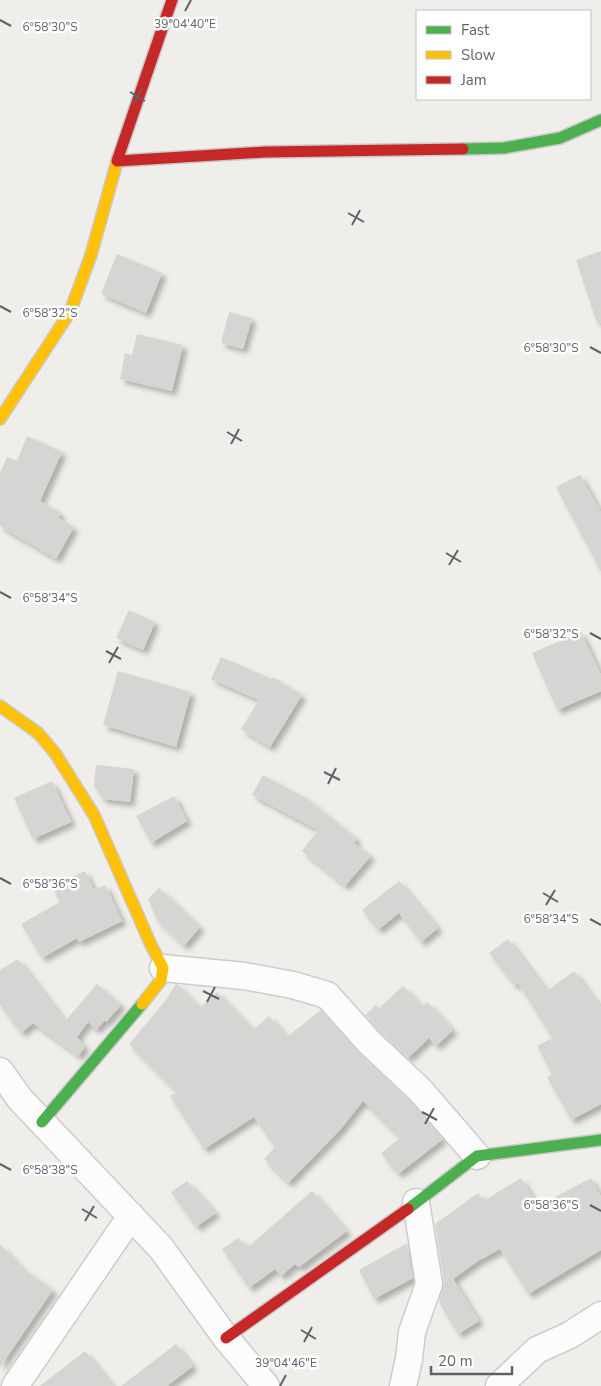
<svg xmlns="http://www.w3.org/2000/svg" width="601" height="1386" font-family="'Nunito Sans',sans-serif">
	<defs>
		<filter id="shadow"><feDropShadow dx="4.5" dy="4.5" stdDeviation="2.5" flood-color="#0004"/></filter>
	</defs>
	<rect width="100%" height="100%" fill="#efeeea"/>
	<g fill="#d6d5d3" filter="url(#shadow)">
		<polygon points="601,251 601,322 597,323 576,260"/>
		<polygon points="117,254 162,273 146,313 101,294"/>
		<polygon points="229,312 252,318 243,349 221,343"/>
		<polygon points="137,334 183,345 172,391 120,379 125,353 132,355"/>
		<polygon points="27,436 62,452 40,501 61,513 58,518 74,527 56,559 0,526 0,473 7,457 17,461"/>
		<polygon points="580,475 601,513 601,572 556,487"/>
		<polygon points="129,610 155,622 143,650 116,638"/>
		<polygon points="581,632 601,675 601,691 557,710 532,653"/>
		<polygon points="221,657 272,679 273,677 302,695 270,747 241,729 259,700 211,679"/>
		<polygon points="118,671 191,692 176,747 103,725"/>
		<polygon points="96,765 134,769 130,802 103,799 94,786"/>
		<polygon points="263,775 306,798 357,839 354,843 371,856 345,886 302,851 318,830 252,795"/>
		<polygon points="52,781 71,822 33,839 14,798"/>
		<polygon points="174,796 187,821 151,843 136,816"/>
		<polygon points="85,871 94,890 105,885 122,921 79,942 77,938 42,958 21,924 60,902 52,887"/>
		<polygon points="399,881 438,928 421,942 399,913 378,930 362,910"/>
		<polygon points="159,888 200,927 184,946 157,920 148,899"/>
		<polygon points="508,939 547,991 574,971 601,1008 601,1104 571,1120 547,1077 552,1074 537,1046 552,1038 518,983 515,986 489,953"/>
		<polygon points="18,959 65,1021 97,984 121,1005 106,1022 105,1020 96,1030 88,1022 77,1037 85,1047 78,1056 33,1023 21,1033 0,1005 0,970"/>
		<polygon points="176,984 178,985 200,1008 217,992 253,1030 269,1016 287,1037 321,1010 359,1053 411,1102 443,1139 398,1174 381,1153 400,1138 363,1101 340,1130 288,1183 264,1159 275,1147 254,1117 204,1149 170,1096 177,1092 129,1044 166,1000"/>
		<polygon points="403,986 422,1007 427,1002 453,1030 436,1046 429,1038 408,1058 365,1015 376,1005 379,1008"/>
		<polygon points="521,1178 538,1206 591,1178 601,1197 601,1250 528,1294 500,1249 478,1261 453,1279 479,1321 458,1334 439,1302 444,1282 435,1224 478,1193 483,1201"/>
		<polygon points="187,1181 216,1213 196,1227 171,1192"/>
		<polygon points="312,1191 347,1231 299,1267 295,1264 281,1276 275,1269 249,1288 222,1249 238,1238 248,1247"/>
		<polygon points="407,1243 413,1278 374,1299 359,1270"/>
		<polygon points="0,1244 23,1269 53,1290 0,1367"/>
		<polygon points="176,1344 193,1366 167,1386 121,1386"/>
		<polygon points="85,1351 113,1386 40,1386"/>
	</g>
	<g fill="none" stroke-linecap="round" stroke-linejoin="round">
		<g stroke="#cbcccc" stroke-width="29">
			<g id="street">
				<polyline points="163,968 244,976 293,985 327,995 370,1043 420,1090 477,1156"/>
				<polyline points="0,1071 20,1099 161,1248 226,1338 266,1386"/>
				<polyline points="15,1386 131,1216"/>
				<polyline points="403,1386 409,1359 412,1332 429,1284 416,1202"/>
				<polyline points="499,1386 537,1350 570,1335 601,1315"/>
			</g>
		</g>
		<g stroke="#cacacb" stroke-width="14">
			<g id="fast">
				<polyline points="463,149 504,148 560,138 601,120"/>
				<polyline points="42,1122 142,1004"/>
				<polyline points="408,1209 477,1156 601,1140"/>
			</g>
		</g>
		<g stroke="#cacacb" stroke-width="14">
			<g id="slow">
				<polyline points="0,419 70,312 91,255 118,158"/>
				<polyline points="0,706 38,733 55,753 94,815 151,945 163,968 161,980 142,1004"/>
			</g>
		</g>
		<g stroke="#cacacb" stroke-width="14">
			<g id="jam">
				<polyline points="118,158 172,0"/>
				<polyline points="117,161 265,152 463,149"/>
				<polyline points="226,1338 408,1209"/>
			</g>
		</g>
		<use href="#street" stroke="#fdfcfc" stroke-width="26"/>
		<use href="#fast" stroke="#4caf50" stroke-width="11"/>
		<use href="#slow" stroke="#ffc107" stroke-width="11"/>
		<use href="#jam" stroke="#c62828" stroke-width="11"/>
	</g>
	<path fill="none" stroke="#5f6368" stroke-width="2" d="M185 11 191 0M0 20 11 26M130 92 145 101M133 104 142 89M348 213 364 222M352 225 360 210M0 306 11 312M590 347 601 353M227 432 242 441M231 444 239 429M446 553 461 562M449 565 458 550M0 592 11 598M590 633 601 639M106 651 121 659M109 663 118 647M324 772 340 780M328 784 336 768M0 878 11 884M543 893 558 902M546 905 555 890M590 919 601 925M203 991 219 999M207 1002 215 987M422 1112 437 1120M425 1124 434 1108M0 1164 11 1170M590 1205 601 1211M82 1209 97 1218M85 1221 94 1206M301 1330 316 1339M304 1342 312 1327M280 1386 286 1375"/>
	<g font-size="12" text-anchor="middle" fill="#5f6368" stroke="#fff" stroke-width="5" stroke-linejoin="round" paint-order="stroke">
		<text x="185" y="28">39°04'40"E</text>
		<text x="50" y="31">6°58'30"S</text>
		<text x="50" y="317">6°58'32"S</text>
		<text x="551" y="352">6°58'30"S</text>
		<text x="50" y="602">6°58'34"S</text>
		<text x="551" y="638">6°58'32"S</text>
		<text x="50" y="888">6°58'36"S</text>
		<text x="551" y="923">6°58'34"S</text>
		<text x="50" y="1174">6°58'38"S</text>
		<text x="551" y="1209">6°58'36"S</text>
		<text x="286" y="1367">39°04'46"E</text>
	</g>
	<rect x="416" y="10" width="175" height="90" fill="#ffffff" stroke="#bfc1c3"/>
	<rect x="426" y="26" width="25" height="8" fill="#4caf50" stroke="#bfc1c3"/>
	<text x="461" y="35" font-size="15" fill="#5f6368">Fast</text>
	<rect x="426" y="51" width="25" height="8" fill="#ffc107" stroke="#bfc1c3"/>
	<text x="461" y="60" font-size="15" fill="#5f6368">Slow</text>
	<rect x="426" y="76" width="25" height="8" fill="#c62828" stroke="#bfc1c3"/>
	<text x="461" y="85" font-size="15" fill="#5f6368">Jam</text>
	<path d="M431 1366v8h81v-8" fill="none" stroke="#5f6368" stroke-width="2.5"/>
	<text x="438" y="1366" font-size="15" fill="#5f6368" stroke="#ffffff" stroke-width="4" paint-order="stroke">20 m</text>
</svg>
